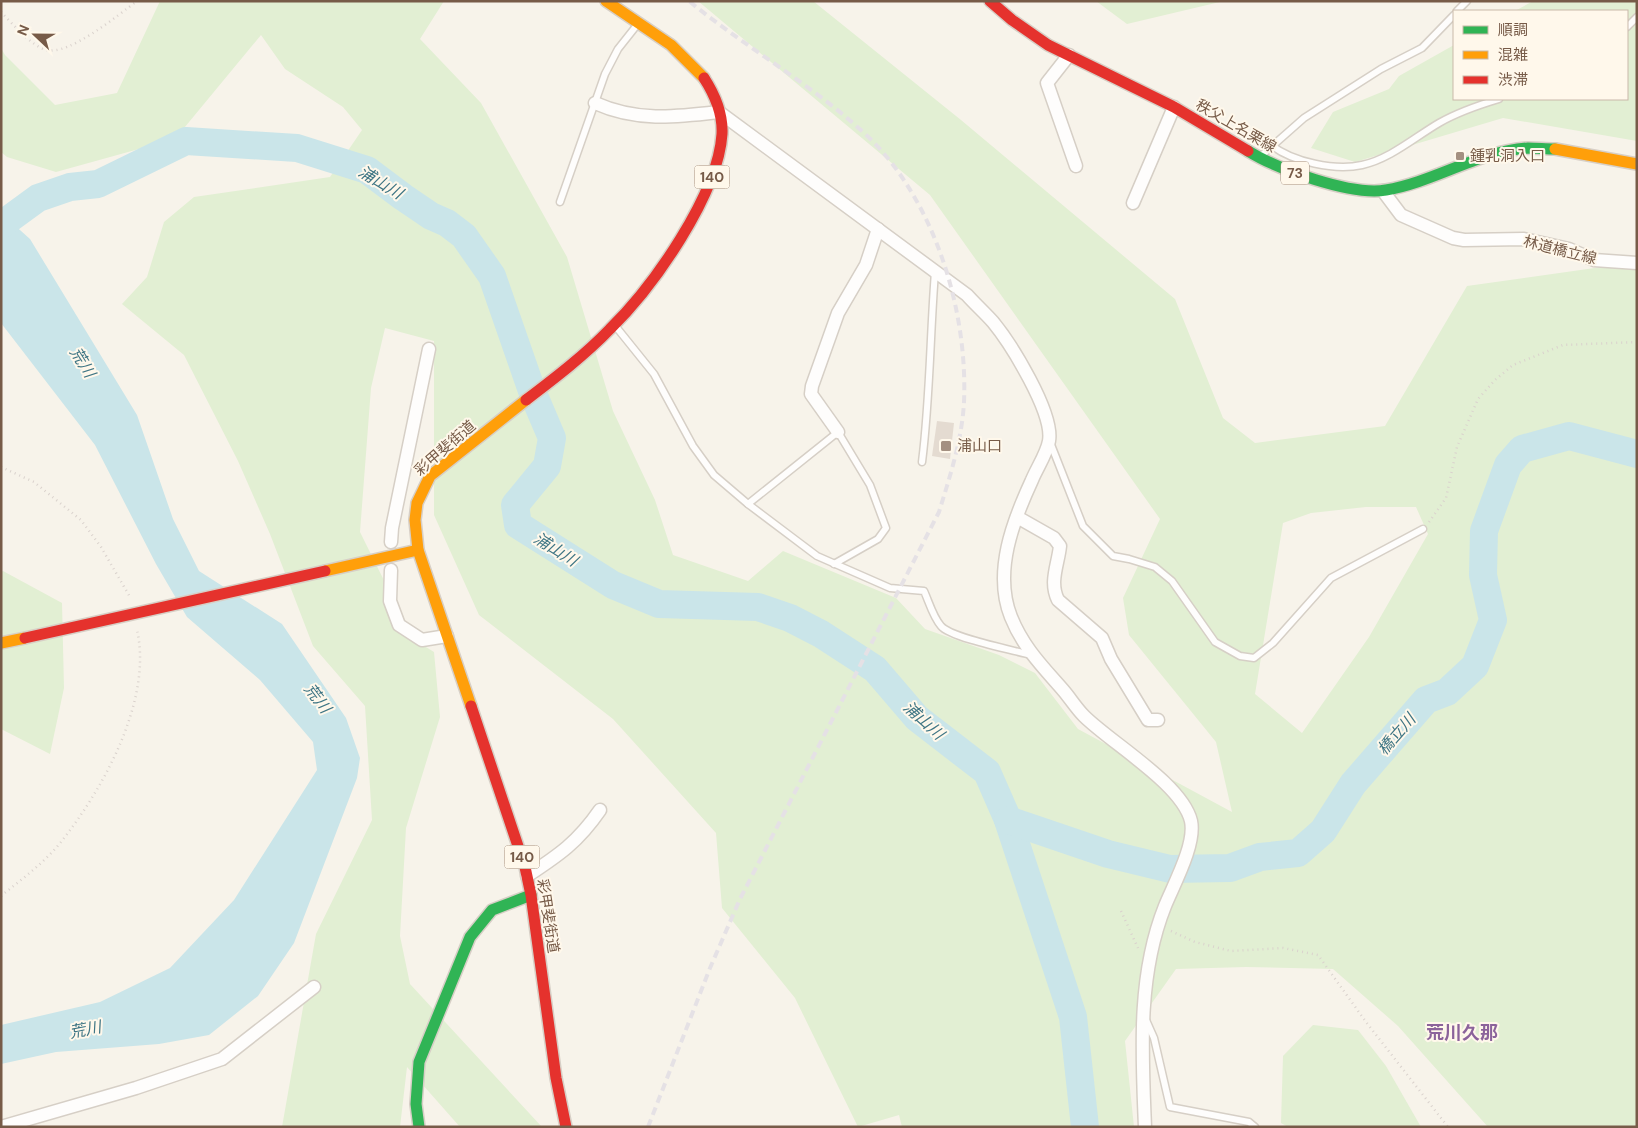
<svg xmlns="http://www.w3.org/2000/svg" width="1638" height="1128" font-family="'DM Sans','Noto Sans JP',sans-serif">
	<rect width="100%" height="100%" fill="#f7f3ea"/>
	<g fill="#e2efd3" fill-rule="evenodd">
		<path d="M160 1H444L420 39 481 103 567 257 613 411 655 500 673 555 748 581 783 551 896 598 925 629 999 655 1035 673 1078 729 1232 812 1216 742 1129 635 1123 598 1160 519 930 195 698 1H813L961 120 1175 299 1223 418 1255 443 1385 426 1467 286 1637 262V1127H1488L1398 1026 1333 969 1246 967 1176 969 1125 1041 1134 1127H902L899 1115 858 1127 795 998 722 908 716 833 613 719 479 615 434 515V341L385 328 371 388 360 532 413 639 434 652 440 717 406 828 400 936 410 984 542 1127H460L407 1067 400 1127H282L316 934 372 820 365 706 313 646 270 534 238 461 184 355 122 304 147 277 164 222 194 197 330 177 362 130 343 107 285 69 261 35 175 139 56 172 7 157 1 152V48L5 55 55 105 117 93ZM1366 507H1416L1428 534 1369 637 1302 733 1255 694 1283 523 1311 513Z"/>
		<polygon points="1096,1 1224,1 1127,24"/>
		<polygon points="1533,1 1637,1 1637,141 1503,118 1355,162 1311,148 1333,112 1389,89 1399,76 1454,45 1454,99 1627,99 1627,11 1515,11"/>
		<polygon points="3,571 62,603 64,688 50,754 1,729 1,572"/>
		<polygon points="1313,1025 1358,1030 1386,1066 1421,1127 1288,1127 1281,1123 1283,1056"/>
	</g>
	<polygon fill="#cae5e9" points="1,213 30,239 137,415 173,519 199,571 282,624 346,718 360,758 357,778 294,943 258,996 209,1035 159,1044 56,1052 1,1064 1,1025 100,1002 170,968 234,900 317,770 313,742 260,680 187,617 156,564 95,445 1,323"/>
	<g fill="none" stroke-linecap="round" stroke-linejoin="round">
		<g stroke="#cae5e9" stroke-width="28">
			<polyline points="1,225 38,198 70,187 98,184 186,141 297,148 367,170 403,197 431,216 447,223 464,236 492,276 532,391 552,438 547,466 515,505 518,525 613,585 659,604 758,607 790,618 821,634 875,669 917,718 987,772 1008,820 1073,1017 1085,1127"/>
			<polyline points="1008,820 1108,854 1170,869 1230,868 1260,857 1298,853 1323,831 1353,784 1426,700 1447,692 1475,666 1493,620 1483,575 1484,531 1508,465 1522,449 1569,436 1637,454"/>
		</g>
	</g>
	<polygon fill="#e4dbd1" points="937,421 954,423 950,459 932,456"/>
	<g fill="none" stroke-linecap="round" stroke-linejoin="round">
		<g stroke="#d6cfc6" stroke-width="9">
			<g id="lane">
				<polyline points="1457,11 1467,1"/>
				<polyline points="1627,27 1637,17"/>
				<path d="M1271 145C1293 162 1335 171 1362 165 1390 159 1415 137 1439 123 1458 112 1479 105 1499 99"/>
				<polyline points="1261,156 1304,118 1381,69 1422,48 1454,15"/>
				<polyline points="560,202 605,74 618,49 637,25"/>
				<path d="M617 328 654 374 693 446 714 475 748 504 817 556 890 588 924 591C929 602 933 617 941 626 951 638 1013 650 1031 655"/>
				<polyline points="1050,442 1083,526 1113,556 1129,559 1155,567 1172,581 1215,642 1240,656 1254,658 1273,643 1331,578 1423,529"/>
				<path d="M922 462C930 399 930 335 935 272"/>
				<polyline points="748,504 838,432 870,485 886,528 878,539 834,564"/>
				<polyline points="1146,1020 1154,1038 1170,1107 1249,1122 1255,1127"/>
			</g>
		</g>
		<g stroke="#d6cfc6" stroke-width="15">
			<g id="street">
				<polyline points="1069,55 1047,83 1076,166"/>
				<path d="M595 103C637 122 676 117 719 112L967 295C975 304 985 313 993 322 1011 344 1054 413 1049 441 1047 453 1037 468 1032 480 1013 521 993 572 1011 617 1023 647 1042 666 1063 690 1070 698 1076 708 1084 716 1111 743 1182 784 1191 821 1196 844 1174 884 1165 906 1137 976 1142 1053 1145 1127"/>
				<polyline points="1383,191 1401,215 1453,238 1464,240 1524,239 1569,249 1594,260 1637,263"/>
				<polyline points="1133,203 1174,107"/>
				<polyline points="838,432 811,394 812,386 838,313 866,265 878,229"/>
				<path d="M1017 517 1054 538 1060 546C1058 565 1049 582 1058 600L1102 638 1111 659 1148 720H1158"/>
				<polyline points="391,542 392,528 429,349"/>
				<polyline points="391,570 390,601 399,625 422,640 447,636"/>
				<path d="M527 876C559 855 578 842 600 810"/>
				<polyline points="1,1127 136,1088 222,1059 314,987"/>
			</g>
		</g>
		<g stroke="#d7cfc6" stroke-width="14">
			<g id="fast">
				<path d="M1248 151C1277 169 1351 196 1386 190 1434 182 1479 151 1528 148 1537 148 1546 149 1555 149"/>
				<polyline points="419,1127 416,1104 419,1062 470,937 492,910 531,895"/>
			</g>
		</g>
		<g stroke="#d7cfc6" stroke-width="14">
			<g id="slow">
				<polyline points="606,1 671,45 704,78"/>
				<polyline points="1555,149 1637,164"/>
				<polyline points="325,571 418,550"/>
				<polyline points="1,643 25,638"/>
				<polyline points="471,706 418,550 415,520 417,503 430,476 526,400"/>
			</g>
		</g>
		<g stroke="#d7cfc6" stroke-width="14">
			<g id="jam">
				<polyline points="990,1 1012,20 1048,45 1174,107 1248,151"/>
				<path d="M526 400C555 378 585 355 610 329 653 287 718 195 722 134 723 114 715 95 704 78"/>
				<polyline points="471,706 525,867 531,895 556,1078 566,1127"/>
			</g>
		</g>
		<g stroke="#dad2cd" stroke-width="2.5" stroke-dasharray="1 4" stroke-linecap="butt">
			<path d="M1 12C13 24 30 45 46 50 69 56 118 15 137 1"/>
			<polyline points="1,467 34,482 81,520 101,547 130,597"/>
			<polyline points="1429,522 1446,498 1457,447 1478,399 1495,380 1513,365 1563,345 1637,342"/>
			<path d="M1 896C22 879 44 863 61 842 103 789 153 700 137 630"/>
			<polyline points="1121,911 1138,948"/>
			<polyline points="1171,931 1195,942 1231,951 1283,948 1318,955 1366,1022 1448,1127"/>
		</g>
		<use href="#lane" stroke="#fefdfc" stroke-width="6"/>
		<use href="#street" stroke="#fefdfc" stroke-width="12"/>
		<use href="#fast" stroke="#30b455" stroke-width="11"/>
		<use href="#slow" stroke="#ff9f0a" stroke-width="11"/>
		<use href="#jam" stroke="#e5322d" stroke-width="11"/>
		<path stroke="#e5e1e5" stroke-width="4" stroke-dasharray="8 5" stroke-linecap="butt" d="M648 1127 710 968 740 899 939 512C950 476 962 440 964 402 968 308 933 195 862 131 808 82 745 47 689 1"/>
		<g stroke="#d7cfc6" stroke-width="14" stroke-linecap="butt">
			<polyline id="jam-bridge" points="25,638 325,571"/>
		</g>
		<use href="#jam-bridge" stroke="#e5322d" stroke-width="11"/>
	</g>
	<g fill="#a49081" stroke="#fff8eb" stroke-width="2">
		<rect x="1455" y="151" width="10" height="10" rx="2.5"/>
		<rect x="940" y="440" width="12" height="12" rx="2.5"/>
	</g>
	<g text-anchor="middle" stroke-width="4" stroke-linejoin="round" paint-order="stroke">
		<g fill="#fff8eb" stroke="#a08a79" stroke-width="1">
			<rect x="1281" y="161.5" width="28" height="23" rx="4"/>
			<rect x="694.5" y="165.5" width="35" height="23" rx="4"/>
			<rect x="504.5" y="845.5" width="35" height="23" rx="4"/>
		</g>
		<g font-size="14" font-weight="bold" fill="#775b48">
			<text x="1295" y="178">73</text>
			<text x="712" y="182">140</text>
			<text x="522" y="862">140</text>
		</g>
		<g font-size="15" fill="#775b48" stroke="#fff8eb">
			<text transform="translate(1236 126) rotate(30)" y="5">秩父上名栗線</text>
			<text transform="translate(1560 250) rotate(14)" y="5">林道橋立線</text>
			<text transform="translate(445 448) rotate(-41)" y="5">彩甲斐街道</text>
			<text transform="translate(548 916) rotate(81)" y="5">彩甲斐街道</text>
		</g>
		<g font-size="15" fill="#775b48" stroke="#fff8eb" text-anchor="start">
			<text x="1470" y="161">鍾乳洞入口</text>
			<text x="957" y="451">浦山口</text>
		</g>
		<g font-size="16" font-style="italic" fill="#3e7584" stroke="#fff8eb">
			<text transform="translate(381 182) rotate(31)" y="6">浦山川</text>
			<text transform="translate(83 362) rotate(58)" y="6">荒川</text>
			<text transform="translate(556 549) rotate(32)" y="6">浦山川</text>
			<text transform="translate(318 698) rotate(53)" y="6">荒川</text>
			<text transform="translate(924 720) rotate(42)" y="6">浦山川</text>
			<text transform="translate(1396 734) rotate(-49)" y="6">橋立川</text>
			<text transform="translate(85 1029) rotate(-11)" y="6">荒川</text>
		</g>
		<g font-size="18" font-weight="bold" fill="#8b639b" stroke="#fff8eb">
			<text x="1462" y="1039">荒川久那</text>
		</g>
	</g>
	<rect width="1638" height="1128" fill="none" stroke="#775b48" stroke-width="5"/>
	<rect x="1453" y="10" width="175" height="90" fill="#fff8eb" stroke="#c9b9aa"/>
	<rect x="1463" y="26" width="25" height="8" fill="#30b455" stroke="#c9b9aa"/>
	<text x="1498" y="35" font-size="15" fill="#775b48">順調</text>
	<rect x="1463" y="51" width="25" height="8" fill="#ff9f0a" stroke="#c9b9aa"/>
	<text x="1498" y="60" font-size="15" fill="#775b48">混雑</text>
	<rect x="1463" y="76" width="25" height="8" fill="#e5322d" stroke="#c9b9aa"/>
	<text x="1498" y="85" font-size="15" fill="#775b48">渋滞</text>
	<g transform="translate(35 35) rotate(292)" stroke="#fff8eb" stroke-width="4" paint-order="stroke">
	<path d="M0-4L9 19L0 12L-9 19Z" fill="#775b48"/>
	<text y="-8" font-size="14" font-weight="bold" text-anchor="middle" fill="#775b48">N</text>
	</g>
</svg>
